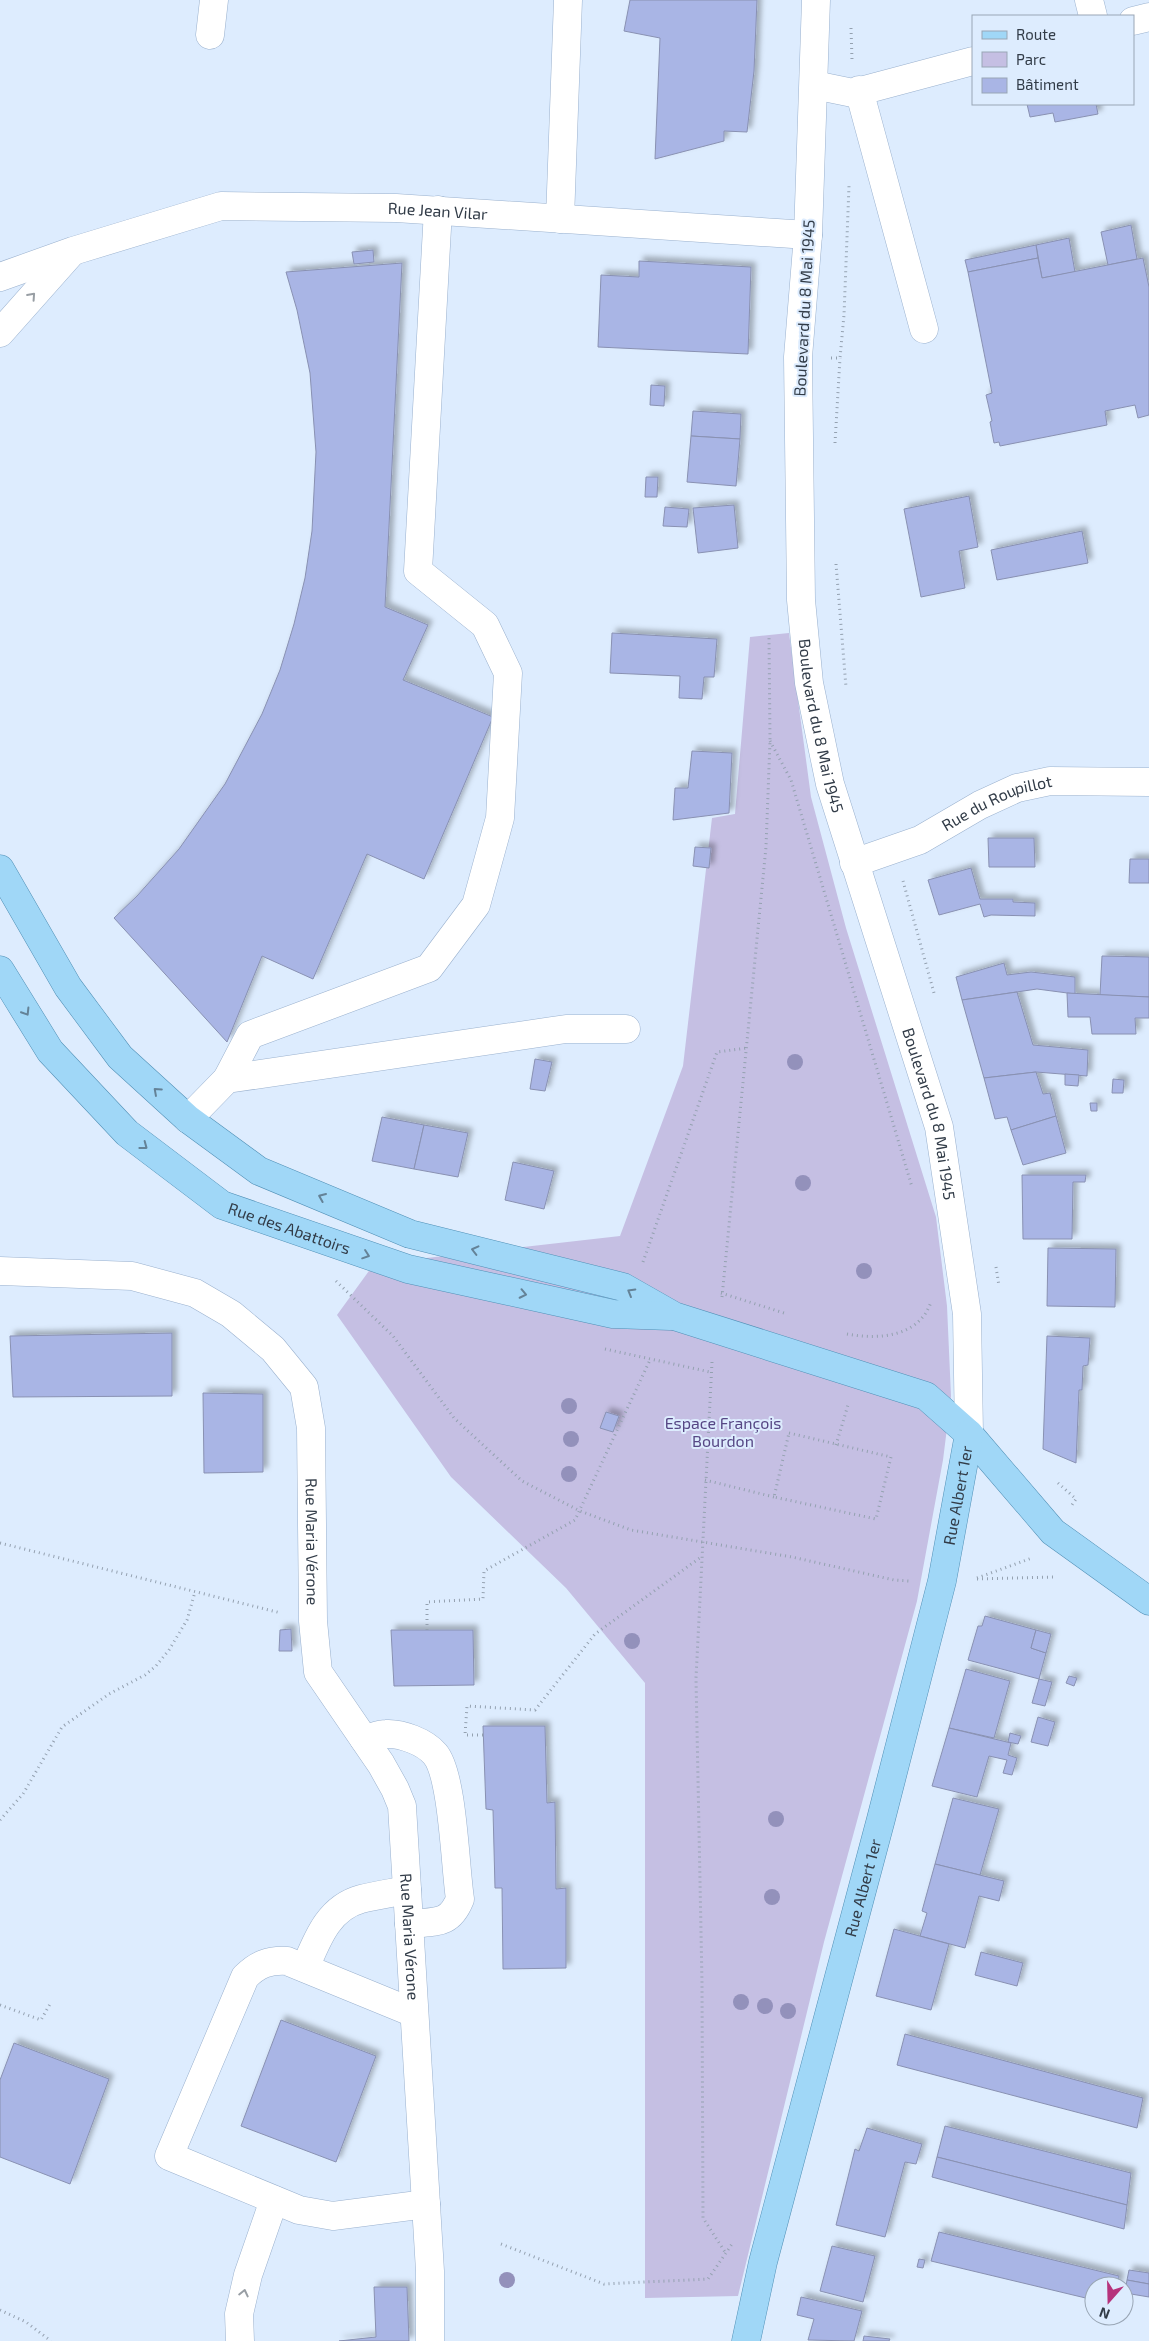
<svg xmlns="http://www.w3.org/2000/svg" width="1149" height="2341" font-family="'Exo 2',sans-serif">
	<defs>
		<filter id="shadow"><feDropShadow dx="4.5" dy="-4.5" stdDeviation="2.5" flood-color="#0004"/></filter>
	</defs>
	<rect width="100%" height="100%" fill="#ddecfe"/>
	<polygon fill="#c5bfe3" points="789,633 811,797 846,928 936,1217 947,1306 951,1396 943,1460 917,1601 824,1942 738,2296 645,2298 645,1683 566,1588 451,1477 337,1315 374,1264 620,1236 683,1066 712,818 735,814 750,637"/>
	<g fill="#a9b5e5" stroke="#8991b2" filter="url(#shadow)">
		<polygon points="630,0 757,0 754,71 747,132 724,131 724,141 655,159 660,38 624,31"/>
		<polygon points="1027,104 1096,104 1098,114 1055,122 1053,113 1030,117"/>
		<polygon points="1131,225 1137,259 1108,265 1101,232"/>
		<polygon points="1069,238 1075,272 1042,278 1036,245"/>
		<polygon points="1036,245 1038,258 968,272 965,260"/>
		<polygon points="373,250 374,262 354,264 352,252"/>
		<polygon points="1038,258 1042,278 1143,258 1149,287 1149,415 1138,418 1135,405 1105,411 1107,425 1000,446 999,442 994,443 990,422 992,421 986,395 992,393 968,272"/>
		<polygon points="639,261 751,267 748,354 598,347 601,275 639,277"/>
		<polygon points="402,263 385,607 428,625 403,680 493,717 424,879 367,854 313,979 262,956 227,1042 114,918 137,896 179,849 225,784 262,714 280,670 294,624 305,578 312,531 316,452 310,373 297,310 286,272"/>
		<polygon points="651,385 665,386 664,406 650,405"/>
		<polygon points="693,411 741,414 740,439 691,436"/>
		<polygon points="691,436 740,439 736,486 687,482"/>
		<polygon points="646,477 658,477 657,497 645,497"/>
		<polygon points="969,496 978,547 959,551 965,588 921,597 904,509"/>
		<polygon points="734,505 738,548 698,553 693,508"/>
		<polygon points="665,507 689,509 687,527 663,526"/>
		<polygon points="1082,531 1088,563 997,580 991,550"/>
		<polygon points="612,633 717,639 714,677 704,677 702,699 679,698 680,676 610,673"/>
		<polygon points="692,751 732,753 729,813 673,820 675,788 688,788"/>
		<polygon points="988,838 1034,838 1035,867 989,867"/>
		<polygon points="695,847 711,848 709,868 693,866"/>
		<polygon points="1130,859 1149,859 1149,883 1129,883"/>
		<polygon points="971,868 980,899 1013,899 1013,902 1035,903 1035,916 991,915 984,917 980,904 939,915 928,880"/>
		<polygon points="1102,956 1149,957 1149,997 1100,995"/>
		<polygon points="1004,963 1007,975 1031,972 1075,977 1075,994 1037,989 962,1000 956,977"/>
		<polygon points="1017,992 1033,1045 1088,1050 1087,1076 1036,1072 984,1078 962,1000"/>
		<polygon points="1067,993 1149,997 1149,1018 1135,1018 1136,1034 1092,1034 1090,1017 1068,1017"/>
		<polygon points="535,1059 552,1062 545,1091 530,1089"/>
		<polygon points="1036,1072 1043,1094 1050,1093 1056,1116 1011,1130 1007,1117 995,1119 984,1078"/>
		<polygon points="1065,1074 1079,1075 1078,1086 1065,1085"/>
		<polygon points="1113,1079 1124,1080 1123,1093 1112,1093"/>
		<polygon points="1090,1103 1097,1103 1097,1111 1091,1111"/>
		<polygon points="1056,1116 1066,1153 1023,1165 1011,1130"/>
		<polygon points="382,1117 424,1125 414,1169 372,1161"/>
		<polygon points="424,1125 468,1133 458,1177 414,1169"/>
		<polygon points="513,1162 554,1171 544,1209 505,1200"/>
		<polygon points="1022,1175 1086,1175 1085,1182 1073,1182 1072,1239 1023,1239"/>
		<polygon points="1048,1248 1116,1249 1115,1307 1047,1306"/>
		<polygon points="172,1333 172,1396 13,1397 10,1336"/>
		<polygon points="1047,1336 1090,1338 1088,1365 1083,1366 1082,1390 1079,1390 1076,1463 1043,1449"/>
		<polygon points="203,1393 263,1394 263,1472 204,1473"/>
		<polygon points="606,1412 619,1416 613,1432 600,1428"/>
		<polygon points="985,1616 1036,1630 1031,1648 1046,1653 1039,1679 968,1660 978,1626 982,1626"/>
		<polygon points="291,1629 292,1651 279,1651 280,1630"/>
		<polygon points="391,1630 473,1630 474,1685 394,1686"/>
		<polygon points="1036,1630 1051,1634 1046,1653 1031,1648"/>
		<polygon points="966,1669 1010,1681 994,1738 949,1728"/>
		<polygon points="1069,1676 1077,1678 1074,1686 1066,1683"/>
		<polygon points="1039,1679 1052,1682 1045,1706 1032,1703"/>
		<polygon points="1038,1717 1055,1722 1048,1746 1031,1742"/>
		<polygon points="483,1726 545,1726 547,1803 555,1802 556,1889 566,1888 566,1968 503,1969 502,1888 495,1888 493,1810 486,1809"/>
		<polygon points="949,1728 1011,1743 1008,1755 1017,1758 1012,1775 1003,1773 1007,1760 989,1756 977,1797 932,1786"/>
		<polygon points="1010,1733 1021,1736 1018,1744 1008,1742"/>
		<polygon points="953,1798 999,1809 980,1875 935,1864"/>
		<polygon points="935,1864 1004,1881 999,1901 979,1896 965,1948 920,1936 927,1913 922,1911"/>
		<polygon points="894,1929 949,1944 931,2010 876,1996"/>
		<polygon points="981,1952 1023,1963 1017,1986 975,1975"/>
		<polygon points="281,2020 376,2056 336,2162 241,2126"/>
		<polygon points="905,2034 1143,2098 1137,2128 897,2065"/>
		<polygon points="14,2043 109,2079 70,2184 0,2157 0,2080"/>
		<polygon points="945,2126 1131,2173 1127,2205 937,2157"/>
		<polygon points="867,2128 922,2144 916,2164 905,2162 885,2237 836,2225 855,2149 859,2151"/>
		<polygon points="937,2157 1127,2205 1124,2229 932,2177"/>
		<polygon points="939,2232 1119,2276 1118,2286 1094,2286 1094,2300 931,2261"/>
		<polygon points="832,2246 875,2256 863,2302 820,2291"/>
		<polygon points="919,2259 925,2260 923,2268 917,2267"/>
		<polygon points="1129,2270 1149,2273 1149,2284 1127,2280"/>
		<polygon points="1127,2280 1149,2284 1149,2297 1125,2293"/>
		<polygon points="374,2287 407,2287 409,2341 339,2341 376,2337"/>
		<polygon points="801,2297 862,2311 854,2341 808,2340 814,2319 797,2315"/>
		<polygon points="864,2336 890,2339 889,2341 863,2341"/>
	</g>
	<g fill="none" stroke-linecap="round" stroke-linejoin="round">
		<g stroke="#9ab1ce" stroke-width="29">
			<g id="minor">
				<path id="s1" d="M816 0 808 235 798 357 801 600 809 683 830 784 939 1127 967 1314 969 1434"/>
				<polyline points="1089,0 1093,16"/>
				<polyline points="1133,21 1149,17"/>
				<polyline points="210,35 214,0"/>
				<polyline points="814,85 853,93 973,61"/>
				<polyline points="859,90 924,329"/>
				<polyline points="560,219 568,0"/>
				<path id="s2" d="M0 277 73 251 221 206 396 208 808 235"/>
				<polyline points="0,333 71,253"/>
				<path id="s3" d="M854 863 920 840 980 805 1017 788 1050 781 1149 782"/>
				<polyline points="227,1079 250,1035 429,968 476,905 500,818 508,673 485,625 418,571 438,210"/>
				<polyline points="188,1119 227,1079 566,1029 626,1029"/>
				<path id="s4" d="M0 1271 132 1276 195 1293 231 1314 273 1349 304 1387 311 1428 313 1621 318 1672 381 1764 395 1789 402 1806 430 2271V2341"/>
				<path d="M364 1739C371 1738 379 1734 386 1734 401 1733 425 1742 435 1754 453 1775 455 1867 460 1899 449 1926 435 1921 409 1924"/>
				<path d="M305 1968C317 1940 328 1908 361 1899 376 1895 392 1893 407 1890"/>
				<path d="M414 2013 287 1961C269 1960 258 1964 245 1977L169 2156 299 2210 333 2216 426 2204"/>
				<polyline points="240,2341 239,2314 248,2275 274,2200"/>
			</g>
		</g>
		<g stroke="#5190b6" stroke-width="29">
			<g id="major">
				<polyline points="0,869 68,987 120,1057 188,1119 259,1171 410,1234 623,1287 674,1316 926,1396 969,1434 1053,1532 1149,1601"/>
				<path id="s5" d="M0 970 50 1051 127 1133 222 1205 408 1269 613 1314 670 1316"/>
				<path id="s6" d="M746 2341 763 2262 881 1819 942 1581 969 1434"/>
			</g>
		</g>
		<g stroke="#94a1b0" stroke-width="3" stroke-dasharray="1 4" stroke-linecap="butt">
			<polyline points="851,28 852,60"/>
			<polyline points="831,358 840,358 844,315 849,186"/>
			<polyline points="835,443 840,358"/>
			<polyline points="836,564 846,687"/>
			<polyline points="770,741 791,780 912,1187"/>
			<polyline points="903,881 934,993"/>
			<polyline points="643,1262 717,1052 747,1048"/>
			<polyline points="996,1267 999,1286"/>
			<polyline points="336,1281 393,1336 454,1418 522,1481 580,1511 631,1530 792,1557 894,1580 909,1581"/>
			<polyline points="721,1293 784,1313"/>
			<polyline points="722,1297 766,847 770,741 769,635"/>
			<path d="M847 1334C879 1340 919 1337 931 1302"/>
			<polyline points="605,1349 710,1372"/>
			<polyline points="712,1362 696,1678 702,1983 703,2218 725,2252"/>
			<polygon points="789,1433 891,1457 876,1519 774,1497"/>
			<polyline points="836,1445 848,1405"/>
			<polyline points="705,1480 774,1497"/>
			<polyline points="1058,1483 1076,1499 1072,1505"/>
			<polyline points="0,1543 281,1613"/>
			<polyline points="977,1578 1032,1558"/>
			<polyline points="977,1579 1056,1577"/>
			<polyline points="427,1630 427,1602 483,1599 484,1571 575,1520 650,1360"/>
			<polyline points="483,1735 465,1735 467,1706 535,1710 595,1634 701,1557"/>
			<polyline points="0,1820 23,1794 62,1727 109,1694 145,1675 156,1666 169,1650 187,1620 195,1592"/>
			<polyline points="0,2005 41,2020 50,2004"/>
			<polyline points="501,2244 604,2284 708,2279 732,2244"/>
			<polyline points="0,2310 26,2322 51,2341"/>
		</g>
		<use href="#minor" stroke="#fff" stroke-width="28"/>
		<use href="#major" stroke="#a0d7f7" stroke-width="28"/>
	</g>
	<g fill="#9391bb">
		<circle cx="795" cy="1062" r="8"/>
		<circle cx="803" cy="1183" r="8"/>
		<circle cx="864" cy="1271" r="8"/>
		<circle cx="569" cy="1406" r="8"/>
		<circle cx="571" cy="1439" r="8"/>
		<circle cx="569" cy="1474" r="8"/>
		<circle cx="632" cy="1641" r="8"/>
		<circle cx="776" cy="1819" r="8"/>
		<circle cx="772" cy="1897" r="8"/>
		<circle cx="741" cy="2002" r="8"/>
		<circle cx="765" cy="2006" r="8"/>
		<circle cx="788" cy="2011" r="8"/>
		<circle cx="507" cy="2280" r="8"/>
	</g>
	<defs><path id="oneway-chevron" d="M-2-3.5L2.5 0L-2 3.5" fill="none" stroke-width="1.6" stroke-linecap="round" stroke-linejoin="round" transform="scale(1.25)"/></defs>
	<g stroke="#989ea4">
		<use href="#oneway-chevron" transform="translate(32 296) rotate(-48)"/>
		<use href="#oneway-chevron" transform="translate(244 2293) rotate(-77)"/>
	</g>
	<g stroke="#648297">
		<use href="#oneway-chevron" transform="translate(26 1012) rotate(58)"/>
		<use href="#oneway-chevron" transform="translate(157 1091) rotate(-138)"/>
		<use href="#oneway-chevron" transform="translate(144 1146) rotate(37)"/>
		<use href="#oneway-chevron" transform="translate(322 1197) rotate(-157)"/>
		<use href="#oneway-chevron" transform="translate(475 1250) rotate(-166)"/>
		<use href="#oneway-chevron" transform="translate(366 1255) rotate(19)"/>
		<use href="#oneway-chevron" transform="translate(631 1292) rotate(-150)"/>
		<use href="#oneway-chevron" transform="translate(523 1294) rotate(12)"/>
	</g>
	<g text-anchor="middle" stroke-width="4" stroke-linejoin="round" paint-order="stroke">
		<g font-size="16" fill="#323c48" stroke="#ddecfe">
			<text dy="6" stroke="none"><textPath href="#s2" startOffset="449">Rue Jean Vilar</textPath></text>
			<text transform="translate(804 308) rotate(-87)" y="6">Boulevard du 8 Mai 1945</text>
			<text dy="6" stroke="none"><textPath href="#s1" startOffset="728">Boulevard du 8 Mai 1945</textPath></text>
			<text dy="6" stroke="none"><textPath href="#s3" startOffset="156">Rue du Roupillot</textPath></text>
			<text dy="6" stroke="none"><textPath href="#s1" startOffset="1132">Boulevard du 8 Mai 1945</textPath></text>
			<text dy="6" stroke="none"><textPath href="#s5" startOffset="398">Rue des Abattoirs</textPath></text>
			<text dy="6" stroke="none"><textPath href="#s6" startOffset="872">Rue Albert 1er</textPath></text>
			<text dy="6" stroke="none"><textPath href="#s4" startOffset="498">Rue Maria Vérone</textPath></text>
			<text dy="6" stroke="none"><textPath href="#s6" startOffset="468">Rue Albert 1er</textPath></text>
			<text dy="6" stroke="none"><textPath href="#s4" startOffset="918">Rue Maria Vérone</textPath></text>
		</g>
		<g font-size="16" fill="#564785" stroke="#ddecfe">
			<text x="723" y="1429">Espace François<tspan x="723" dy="18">Bourdon</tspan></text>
		</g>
	</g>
	<rect x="972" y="15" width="162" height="90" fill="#ddecfe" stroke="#99a6b5"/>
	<rect x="982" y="31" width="25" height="8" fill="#a0d7f7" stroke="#99a6b5"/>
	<text x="1016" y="40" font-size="15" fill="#323c48">Route</text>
	<rect x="982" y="52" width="25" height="15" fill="#c5bfe3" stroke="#99a6b5"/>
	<text x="1016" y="65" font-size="15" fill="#323c48">Parc</text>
	<rect x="982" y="78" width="25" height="15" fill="#a9b5e5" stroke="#99a6b5"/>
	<text x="1016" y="90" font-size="15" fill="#323c48">Bâtiment</text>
	<g transform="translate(1109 2301) rotate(200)"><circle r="24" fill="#ddecfe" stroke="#99a6b5"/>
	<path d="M0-4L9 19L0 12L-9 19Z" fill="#b6337c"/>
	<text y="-8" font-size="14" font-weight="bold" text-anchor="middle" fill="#323c48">N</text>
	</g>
</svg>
